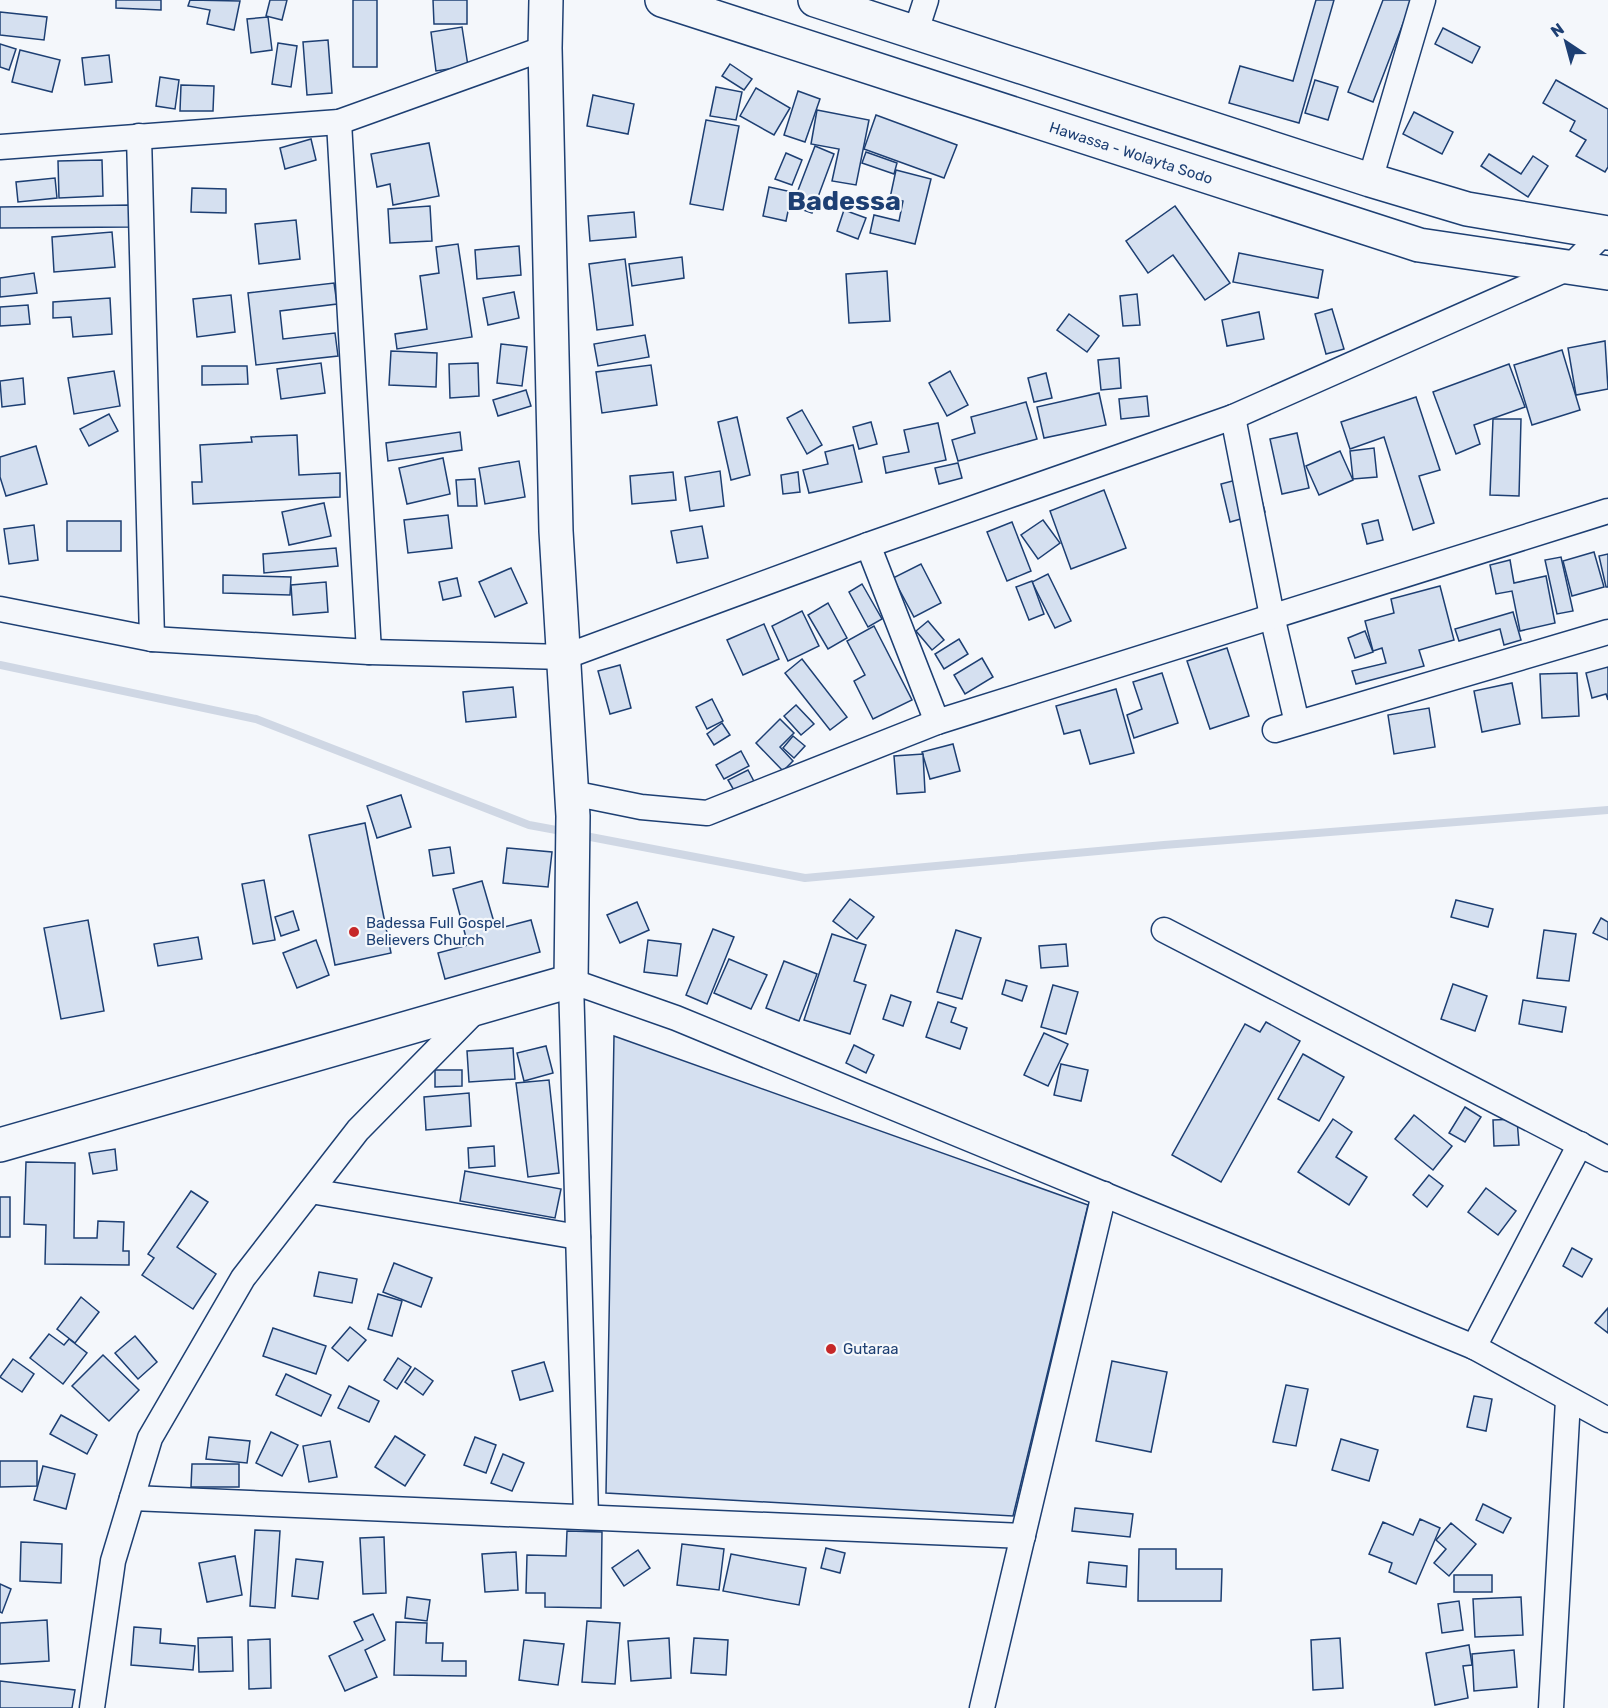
<svg xmlns="http://www.w3.org/2000/svg" width="1608" height="1708" font-family="Rubik,sans-serif">
	<rect width="100%" height="100%" fill="#f4f7fb"/>
	<g fill="none" stroke-linecap="round" stroke-linejoin="round">
		<g stroke="#cfd7e4" stroke-width="8">
			<polyline points="0,665 256,719 529,825 567,832"/>
			<polyline points="580,835 805,878 1164,845 1608,810"/>
		</g>
	</g>
	<g fill="#d5e0f0" stroke="#1d3f73" stroke-width="1.5">
		<polygon points="116,0 161,0 161,10 116,8"/>
		<polygon points="190,0 240,1 234,30 207,24 210,10 188,6"/>
		<polygon points="270,0 287,0 282,20 266,16"/>
		<rect x="353" y="0" width="24" height="67"/>
		<polygon points="433,0 467,0 467,24 434,24"/>
		<polygon points="1316,0 1334,0 1299,123 1229,103 1240,66 1293,81"/>
		<polygon points="1383,0 1412,0 1373,102 1348,92"/>
		<polygon points="0,12 47,17 44,40 0,35"/>
		<polygon points="268,17 272,50 251,53 247,19"/>
		<polygon points="462,27 468,66 436,71 431,32"/>
		<polygon points="1443,28 1480,47 1472,63 1435,44"/>
		<polygon points="328,40 332,93 307,95 303,42"/>
		<polygon points="278,43 297,46 291,87 272,84"/>
		<polygon points="0,44 16,49 9,70 0,67"/>
		<polygon points="20,50 60,60 52,92 12,82"/>
		<polygon points="109,55 112,82 85,85 82,58"/>
		<polygon points="730,64 752,79 744,90 722,76"/>
		<polygon points="160,77 179,80 175,109 156,106"/>
		<polygon points="1315,80 1338,87 1328,120 1305,113"/>
		<polygon points="1556,80 1608,109 1608,167 1605,172 1576,156 1586,140 1570,131 1575,121 1543,103"/>
		<polygon points="181,85 214,86 213,111 180,111"/>
		<polygon points="716,87 742,92 736,120 710,116"/>
		<polygon points="756,88 790,108 774,135 740,116"/>
		<polygon points="798,91 820,99 805,142 784,135"/>
		<polygon points="593,95 634,104 628,134 587,126"/>
		<polygon points="817,110 869,120 856,185 832,181 839,149 811,144"/>
		<polygon points="1414,112 1453,132 1442,154 1403,134"/>
		<polygon points="876,115 957,145 944,178 864,149"/>
		<polygon points="706,120 739,126 723,210 690,204"/>
		<polygon points="311,139 316,160 285,169 280,148"/>
		<polygon points="429,143 439,196 393,205 390,184 377,187 371,154"/>
		<polygon points="815,146 834,154 812,213 792,206"/>
		<polygon points="866,152 897,163 894,174 862,163"/>
		<polygon points="786,153 802,160 792,185 775,179"/>
		<polygon points="1489,154 1521,174 1533,156 1548,166 1528,197 1481,166"/>
		<polygon points="102,160 103,196 59,198 58,161"/>
		<polygon points="896,170 931,179 915,244 870,233 874,215 899,221 903,201 890,198"/>
		<polygon points="55,178 57,198 18,202 16,182"/>
		<polygon points="769,187 792,192 786,221 763,216"/>
		<polygon points="192,188 226,189 226,213 191,212"/>
		<polygon points="131,205 131,227 0,228 0,207"/>
		<polygon points="430,206 432,241 390,243 388,209"/>
		<polygon points="1175,206 1230,283 1205,300 1173,255 1148,273 1126,241"/>
		<polygon points="844,210 866,218 858,239 837,231"/>
		<polygon points="634,212 636,237 590,241 588,216"/>
		<polygon points="296,220 300,259 259,264 255,224"/>
		<polygon points="112,232 115,267 54,272 52,237"/>
		<polygon points="458,244 472,337 397,349 395,334 427,329 420,276 439,273 436,247"/>
		<polygon points="519,246 521,275 477,279 475,250"/>
		<polygon points="1239,253 1323,270 1318,298 1233,282"/>
		<polygon points="682,257 684,278 632,286 629,264"/>
		<polygon points="625,259 633,325 597,330 589,264"/>
		<polygon points="887,271 890,321 849,323 846,274"/>
		<polygon points="34,273 37,293 0,297 0,278"/>
		<polygon points="334,283 337,304 280,311 283,339 335,333 338,356 256,365 248,293"/>
		<polygon points="514,292 519,318 488,325 483,298"/>
		<polygon points="1137,294 1140,325 1123,326 1120,296"/>
		<polygon points="231,295 235,332 197,337 193,299"/>
		<polygon points="110,298 112,334 73,337 71,317 53,318 53,302"/>
		<polygon points="28,305 30,324 0,326 0,307"/>
		<polygon points="1332,309 1344,349 1326,354 1315,314"/>
		<polygon points="1259,312 1264,339 1227,346 1222,320"/>
		<polygon points="1069,314 1099,336 1087,352 1057,330"/>
		<polygon points="645,335 649,357 598,366 594,344"/>
		<polygon points="1605,341 1608,389 1576,395 1568,348"/>
		<polygon points="501,344 527,347 522,386 497,383"/>
		<polygon points="1562,350 1580,410 1532,425 1514,365"/>
		<polygon points="391,351 437,353 436,387 389,385"/>
		<polygon points="1119,358 1121,388 1101,390 1098,360"/>
		<polygon points="321,363 325,393 281,399 277,369"/>
		<polygon points="478,363 479,396 450,398 449,364"/>
		<polygon points="1509,364 1525,407 1474,425 1480,444 1456,454 1433,392"/>
		<polygon points="651,365 657,405 602,413 596,372"/>
		<polygon points="202,366 247,366 248,384 202,385"/>
		<polygon points="114,371 120,406 74,414 68,378"/>
		<polygon points="950,371 968,405 947,416 929,383"/>
		<polygon points="1046,373 1052,398 1034,402 1028,378"/>
		<polygon points="23,378 25,404 2,407 0,381"/>
		<polygon points="526,390 531,406 498,416 493,400"/>
		<polygon points="1099,393 1106,425 1044,438 1037,407"/>
		<polygon points="1147,396 1149,416 1121,419 1119,399"/>
		<polygon points="1416,397 1440,470 1419,476 1434,523 1413,530 1384,437 1350,449 1341,422"/>
		<polygon points="1026,402 1037,439 958,461 952,440 975,433 971,417"/>
		<polygon points="802,410 822,445 807,454 787,418"/>
		<polygon points="109,414 118,431 89,446 80,429"/>
		<polygon points="737,417 750,475 731,480 718,422"/>
		<polygon points="1493,419 1521,419 1519,496 1490,495"/>
		<polygon points="871,422 877,444 859,449 853,427"/>
		<polygon points="938,423 946,460 886,473 883,457 909,452 904,430"/>
		<polygon points="460,432 462,450 388,461 386,443"/>
		<polygon points="1297,433 1309,488 1282,494 1270,439"/>
		<polygon points="297,435 299,475 340,473 340,497 193,504 192,482 202,482 200,445 252,442 251,437"/>
		<polygon points="853,445 862,482 809,493 803,470 828,464 825,452"/>
		<polygon points="36,446 47,484 6,496 0,477 0,457"/>
		<polygon points="1374,448 1377,477 1353,479 1350,451"/>
		<polygon points="1340,451 1353,480 1319,495 1306,466"/>
		<polygon points="443,458 450,494 407,504 399,468"/>
		<polygon points="519,461 525,497 485,504 479,468"/>
		<polygon points="958,463 962,478 939,484 935,468"/>
		<polygon points="720,471 724,506 690,511 685,477"/>
		<polygon points="673,472 676,500 632,504 630,476"/>
		<polygon points="798,472 800,492 783,494 781,475"/>
		<polygon points="1255,475 1265,512 1230,522 1221,484"/>
		<polygon points="475,479 477,506 458,506 456,480"/>
		<polygon points="1104,490 1126,548 1071,569 1050,511"/>
		<polygon points="324,503 331,536 289,545 282,512"/>
		<polygon points="448,515 452,548 408,553 404,520"/>
		<polygon points="1043,520 1060,543 1038,559 1021,535"/>
		<polygon points="1378,520 1383,540 1367,544 1362,524"/>
		<rect x="67" y="521" width="54" height="30"/>
		<polygon points="1012,522 1031,571 1007,581 987,532"/>
		<polygon points="34,525 38,560 9,564 4,529"/>
		<polygon points="702,526 708,558 677,563 671,531"/>
		<polygon points="336,548 338,566 264,573 263,554"/>
		<polygon points="1594,552 1604,587 1572,596 1563,561"/>
		<polygon points="1608,554 1608,587 1606,587 1599,556"/>
		<polygon points="1561,557 1573,611 1557,614 1545,560"/>
		<polygon points="1510,560 1514,583 1546,576 1555,623 1520,631 1512,591 1496,594 1490,565"/>
		<polygon points="921,564 941,603 914,617 893,578"/>
		<polygon points="511,568 527,603 495,617 479,582"/>
		<polygon points="1048,574 1071,621 1055,628 1032,582"/>
		<polygon points="223,575 291,577 290,595 223,593"/>
		<polygon points="457,578 461,596 443,600 439,582"/>
		<polygon points="1032,581 1044,614 1029,620 1016,587"/>
		<polygon points="326,582 328,612 293,615 291,585"/>
		<polygon points="862,584 882,619 868,627 849,592"/>
		<polygon points="1440,586 1454,640 1419,650 1424,666 1356,684 1352,671 1386,663 1382,648 1373,651 1365,621 1394,613 1391,599"/>
		<polygon points="828,603 847,638 828,649 808,615"/>
		<polygon points="802,611 819,646 788,661 772,626"/>
		<polygon points="1513,612 1521,640 1504,645 1500,629 1459,641 1455,629"/>
		<polygon points="928,621 944,640 932,650 916,631"/>
		<polygon points="764,624 779,659 743,675 727,640"/>
		<polygon points="874,626 912,700 873,719 854,681 865,675 847,641"/>
		<polygon points="1365,631 1373,652 1355,658 1348,638"/>
		<polygon points="959,639 968,654 944,669 935,654"/>
		<polygon points="1227,648 1249,716 1210,729 1187,661"/>
		<polygon points="982,658 993,677 965,694 954,675"/>
		<polygon points="802,659 847,717 830,730 785,673"/>
		<polygon points="620,665 631,708 610,714 598,671"/>
		<polygon points="1608,667 1608,700 1606,694 1592,698 1586,673"/>
		<polygon points="1162,673 1178,723 1134,738 1127,715 1142,709 1133,682"/>
		<polygon points="1577,673 1579,716 1542,718 1540,674"/>
		<polygon points="1512,683 1520,724 1482,732 1474,691"/>
		<polygon points="513,687 516,717 466,722 463,692"/>
		<polygon points="1116,689 1134,753 1090,764 1080,730 1064,734 1056,706"/>
		<polygon points="712,699 723,721 707,729 696,707"/>
		<polygon points="796,705 814,724 801,735 784,716"/>
		<polygon points="1429,708 1435,747 1394,754 1388,715"/>
		<polygon points="780,719 794,733 780,747 793,761 783,771 756,743"/>
		<polygon points="722,723 730,735 714,745 707,734"/>
		<polygon points="793,736 805,746 794,758 783,748"/>
		<polygon points="953,744 960,771 930,779 922,752"/>
		<polygon points="741,751 749,766 724,779 716,765"/>
		<polygon points="923,754 925,792 897,794 894,756"/>
		<polygon points="748,770 758,789 739,799 728,780"/>
		<polygon points="401,795 411,827 377,838 367,806"/>
		<polygon points="365,823 391,953 335,965 309,835"/>
		<polygon points="450,847 454,873 433,876 429,850"/>
		<polygon points="507,848 552,852 548,887 503,883"/>
		<polygon points="264,880 275,940 253,944 242,884"/>
		<polygon points="482,881 496,929 531,920 540,952 445,979 438,953 468,945 453,889"/>
		<polygon points="850,899 874,917 857,939 833,921"/>
		<polygon points="1456,900 1493,909 1488,927 1451,917"/>
		<polygon points="637,902 649,930 620,943 607,915"/>
		<polygon points="293,911 299,930 281,936 275,917"/>
		<polygon points="1601,918 1608,922 1608,940 1593,933"/>
		<polygon points="88,920 104,1011 61,1019 44,928"/>
		<polygon points="713,929 734,937 707,1004 686,995"/>
		<polygon points="956,930 981,938 962,999 937,992"/>
		<polygon points="1544,930 1576,934 1569,981 1537,978"/>
		<polygon points="832,934 866,945 854,981 866,985 850,1034 804,1020"/>
		<polygon points="198,937 202,959 158,966 154,944"/>
		<polygon points="316,940 329,975 297,988 283,953"/>
		<polygon points="648,940 681,944 677,976 644,972"/>
		<polygon points="1066,944 1068,966 1041,968 1039,946"/>
		<polygon points="729,959 767,975 751,1009 714,993"/>
		<polygon points="784,961 817,974 799,1021 766,1008"/>
		<polygon points="1006,980 1027,986 1022,1001 1002,994"/>
		<polygon points="1453,984 1487,996 1475,1031 1441,1019"/>
		<polygon points="1053,985 1078,992 1066,1034 1041,1027"/>
		<polygon points="891,995 911,1002 903,1026 883,1019"/>
		<polygon points="1523,1000 1566,1007 1562,1032 1519,1024"/>
		<polygon points="938,1002 956,1008 951,1022 967,1028 960,1049 926,1037"/>
		<polygon points="1266,1022 1300,1041 1221,1182 1172,1155 1245,1024 1260,1032"/>
		<polygon points="1044,1033 1068,1044 1048,1086 1024,1075"/>
		<polygon points="614,1036 1088,1205 1013,1516 606,1493"/>
		<polygon points="854,1045 874,1055 866,1073 846,1063"/>
		<polygon points="546,1046 553,1073 524,1081 517,1053"/>
		<polygon points="513,1048 515,1079 469,1082 467,1051"/>
		<polygon points="1303,1054 1344,1077 1319,1121 1278,1099"/>
		<polygon points="1061,1064 1088,1070 1081,1101 1054,1095"/>
		<polygon points="435,1070 462,1070 462,1086 435,1087"/>
		<polygon points="549,1080 559,1173 528,1177 516,1083"/>
		<polygon points="469,1093 471,1126 426,1130 424,1097"/>
		<polygon points="1465,1107 1481,1117 1465,1142 1449,1133"/>
		<polygon points="1414,1115 1452,1146 1433,1170 1395,1139"/>
		<polygon points="1333,1119 1352,1132 1336,1157 1367,1177 1349,1205 1298,1172"/>
		<polygon points="1517,1119 1519,1145 1494,1146 1493,1120"/>
		<polygon points="494,1146 495,1166 469,1168 468,1148"/>
		<polygon points="115,1149 117,1170 93,1174 89,1153"/>
		<polygon points="26,1162 75,1163 74,1238 97,1238 98,1221 124,1222 123,1251 129,1251 129,1265 45,1264 46,1225 24,1224"/>
		<polygon points="465,1171 561,1189 555,1218 460,1201"/>
		<polygon points="1429,1175 1443,1186 1427,1207 1413,1195"/>
		<polygon points="1486,1188 1516,1211 1498,1235 1468,1212"/>
		<polygon points="191,1191 208,1202 177,1247 216,1274 193,1309 142,1275 154,1258 148,1254"/>
		<rect x="0" y="1197" width="10" height="40"/>
		<polygon points="1572,1248 1592,1259 1582,1277 1563,1266"/>
		<polygon points="394,1263 432,1278 421,1307 383,1292"/>
		<polygon points="319,1272 357,1279 352,1303 314,1296"/>
		<polygon points="378,1294 402,1301 392,1336 368,1329"/>
		<polygon points="81,1297 99,1312 75,1343 57,1329"/>
		<polygon points="1608,1308 1608,1333 1595,1323"/>
		<polygon points="350,1327 366,1340 348,1361 332,1348"/>
		<polygon points="273,1328 326,1346 316,1374 263,1356"/>
		<polygon points="49,1334 64,1345 69,1339 87,1353 63,1384 30,1358"/>
		<polygon points="135,1336 157,1362 138,1379 115,1353"/>
		<polygon points="103,1355 139,1390 109,1421 72,1386"/>
		<polygon points="398,1358 411,1367 397,1389 384,1380"/>
		<polygon points="13,1359 34,1374 22,1392 0,1377"/>
		<polygon points="1112,1361 1167,1372 1151,1452 1096,1441"/>
		<polygon points="544,1362 553,1391 520,1400 512,1371"/>
		<polygon points="415,1368 433,1381 423,1395 405,1382"/>
		<polygon points="286,1374 331,1395 321,1416 276,1395"/>
		<polygon points="1286,1385 1308,1389 1296,1446 1273,1442"/>
		<polygon points="349,1386 379,1401 369,1422 338,1408"/>
		<polygon points="1474,1396 1492,1399 1486,1431 1467,1427"/>
		<polygon points="61,1415 97,1435 87,1454 50,1434"/>
		<polygon points="271,1432 298,1445 282,1476 256,1463"/>
		<polygon points="395,1436 425,1455 405,1486 375,1467"/>
		<polygon points="209,1437 250,1441 247,1463 206,1459"/>
		<polygon points="475,1437 496,1445 486,1473 464,1465"/>
		<polygon points="1341,1439 1378,1450 1369,1481 1332,1470"/>
		<polygon points="330,1441 337,1477 309,1482 303,1446"/>
		<polygon points="503,1454 524,1463 512,1491 491,1483"/>
		<polygon points="0,1461 37,1461 37,1486 0,1487"/>
		<polygon points="192,1464 239,1464 239,1487 191,1487"/>
		<polygon points="43,1466 75,1474 66,1509 34,1500"/>
		<polygon points="1483,1504 1511,1518 1503,1533 1476,1520"/>
		<polygon points="1075,1508 1133,1514 1130,1537 1072,1531"/>
		<polygon points="1420,1519 1440,1528 1416,1584 1389,1572 1392,1563 1369,1554 1383,1522 1413,1535"/>
		<polygon points="1451,1523 1476,1544 1449,1576 1434,1563 1446,1549 1436,1540"/>
		<polygon points="255,1530 280,1531 275,1608 250,1606"/>
		<polygon points="567,1531 602,1532 601,1608 545,1607 545,1593 526,1593 527,1555 566,1556"/>
		<polygon points="384,1537 386,1593 363,1594 360,1538"/>
		<polygon points="21,1542 62,1544 61,1583 20,1581"/>
		<polygon points="682,1544 724,1549 719,1590 677,1585"/>
		<polygon points="826,1548 845,1553 840,1573 821,1568"/>
		<polygon points="1139,1549 1176,1549 1176,1569 1222,1569 1221,1601 1138,1601"/>
		<polygon points="638,1550 650,1568 624,1586 612,1568"/>
		<polygon points="516,1552 518,1590 485,1592 482,1554"/>
		<polygon points="731,1554 806,1568 799,1605 723,1591"/>
		<polygon points="235,1556 242,1595 207,1602 199,1563"/>
		<polygon points="296,1559 323,1562 318,1599 292,1596"/>
		<polygon points="1089,1562 1127,1566 1126,1587 1087,1583"/>
		<rect x="1454" y="1575" width="38" height="17"/>
		<polygon points="0,1584 11,1589 2,1613 0,1612"/>
		<polygon points="407,1597 430,1600 427,1621 405,1618"/>
		<polygon points="1521,1597 1523,1635 1475,1637 1473,1599"/>
		<polygon points="1459,1601 1463,1630 1442,1633 1438,1604"/>
		<polygon points="373,1614 385,1640 365,1650 377,1677 345,1691 329,1656 363,1640 354,1622"/>
		<polygon points="47,1620 49,1661 0,1664 0,1623"/>
		<polygon points="587,1621 620,1623 615,1684 582,1682"/>
		<polygon points="396,1622 427,1623 426,1643 443,1643 442,1661 466,1661 466,1676 394,1675"/>
		<polygon points="134,1627 161,1629 160,1643 195,1646 193,1670 131,1665"/>
		<polygon points="232,1637 233,1671 199,1672 198,1638"/>
		<polygon points="669,1638 671,1678 631,1681 628,1641"/>
		<polygon points="694,1638 728,1640 726,1675 691,1673"/>
		<polygon points="1340,1638 1343,1688 1313,1690 1311,1640"/>
		<polygon points="270,1639 271,1688 249,1689 248,1640"/>
		<polygon points="524,1640 564,1644 558,1685 519,1680"/>
		<polygon points="1469,1645 1472,1665 1463,1666 1468,1698 1435,1705 1426,1653"/>
		<polygon points="1514,1650 1517,1687 1474,1691 1472,1654"/>
		<polygon points="0,1681 75,1690 72,1708 0,1708"/>
	</g>
	<g fill="none" stroke-linecap="round" stroke-linejoin="round">
		<g stroke="#1d3f73" stroke-width="27">
			<g id="street">
				<polyline points="915,34 926,0"/>
				<polyline points="339,122 369,652"/>
				<polyline points="139,136 152,639"/>
				<polyline points="0,147 339,122 545,48"/>
				<polyline points="1370,180 1423,0"/>
				<polyline points="1233,417 1272,616 1297,723"/>
				<polyline points="868,545 937,722"/>
				<polyline points="0,609 152,639 369,652 564,657 868,545 1233,417 1569,268 1608,229"/>
				<polyline points="1275,730 1608,632"/>
				<polyline points="572,793 641,807 707,813 937,722 1608,511"/>
				<polyline points="1164,930 1608,1159"/>
				<polyline points="311,1191 578,1237"/>
				<polyline points="1474,1347 1580,1144"/>
				<polyline points="132,1498 1023,1536"/>
				<polyline points="586,1517 571,981 676,1018 1474,1347 1608,1420"/>
				<polyline points="92,1708 113,1561 150,1438 243,1278 358,1130 477,1009"/>
				<polyline points="982,1708 1104,1194"/>
				<polyline points="1551,1708 1568,1400"/>
			</g>
		</g>
		<g stroke="#1d3f73" stroke-width="36">
			<polyline id="secondary" points="0,1145 571,981 573,816 556,531 545,48 546,0"/>
		</g>
		<g stroke="#1d3f73" stroke-width="36">
			<g id="primary">
				<polyline points="662,0 1419,245 1608,273"/>
				<polyline points="815,0 1370,180 1467,209 1608,233"/>
			</g>
		</g>
		<use href="#street" stroke="#f4f7fb" stroke-width="24"/>
		<use href="#secondary" stroke="#f4f7fb" stroke-width="33"/>
		<use href="#primary" stroke="#f4f7fb" stroke-width="33"/>
	</g>
	<g fill="#c62828" stroke="#f4f7fb" stroke-width="2">
		<circle cx="354" cy="932" r="6"/>
		<circle cx="831" cy="1349" r="6"/>
	</g>
	<g text-anchor="middle" stroke-width="4.5" stroke-linejoin="round" paint-order="stroke">
		<g font-size="15" fill="#1d3f73" stroke="#f4f7fb">
			<text transform="translate(1131 153) rotate(18)" y="5">Hawassa - Wolayta Sodo</text>
		</g>
		<g font-size="15" fill="#1d3f73" stroke="#f4f7fb" text-anchor="start">
			<text x="366" y="928">Badessa Full Gospel<tspan x="366" dy="17">Believers Church</tspan></text>
			<text x="843" y="1354">Gutaraa</text>
		</g>
		<g font-size="27" font-weight="bold" fill="#1d3f73" stroke="#f4f7fb">
			<text x="844" y="210">Badessa</text>
		</g>
	</g>
	<g transform="translate(1566 42) rotate(324)" stroke="#f4f7fb" stroke-width="4.5" paint-order="stroke">
	<path d="M0-4.5L10 22L0 15L-10 22Z" fill="#1d3f73"/>
	<text y="-9" font-size="16" font-weight="bold" text-anchor="middle" fill="#1d3f73">N</text>
	</g>
</svg>
